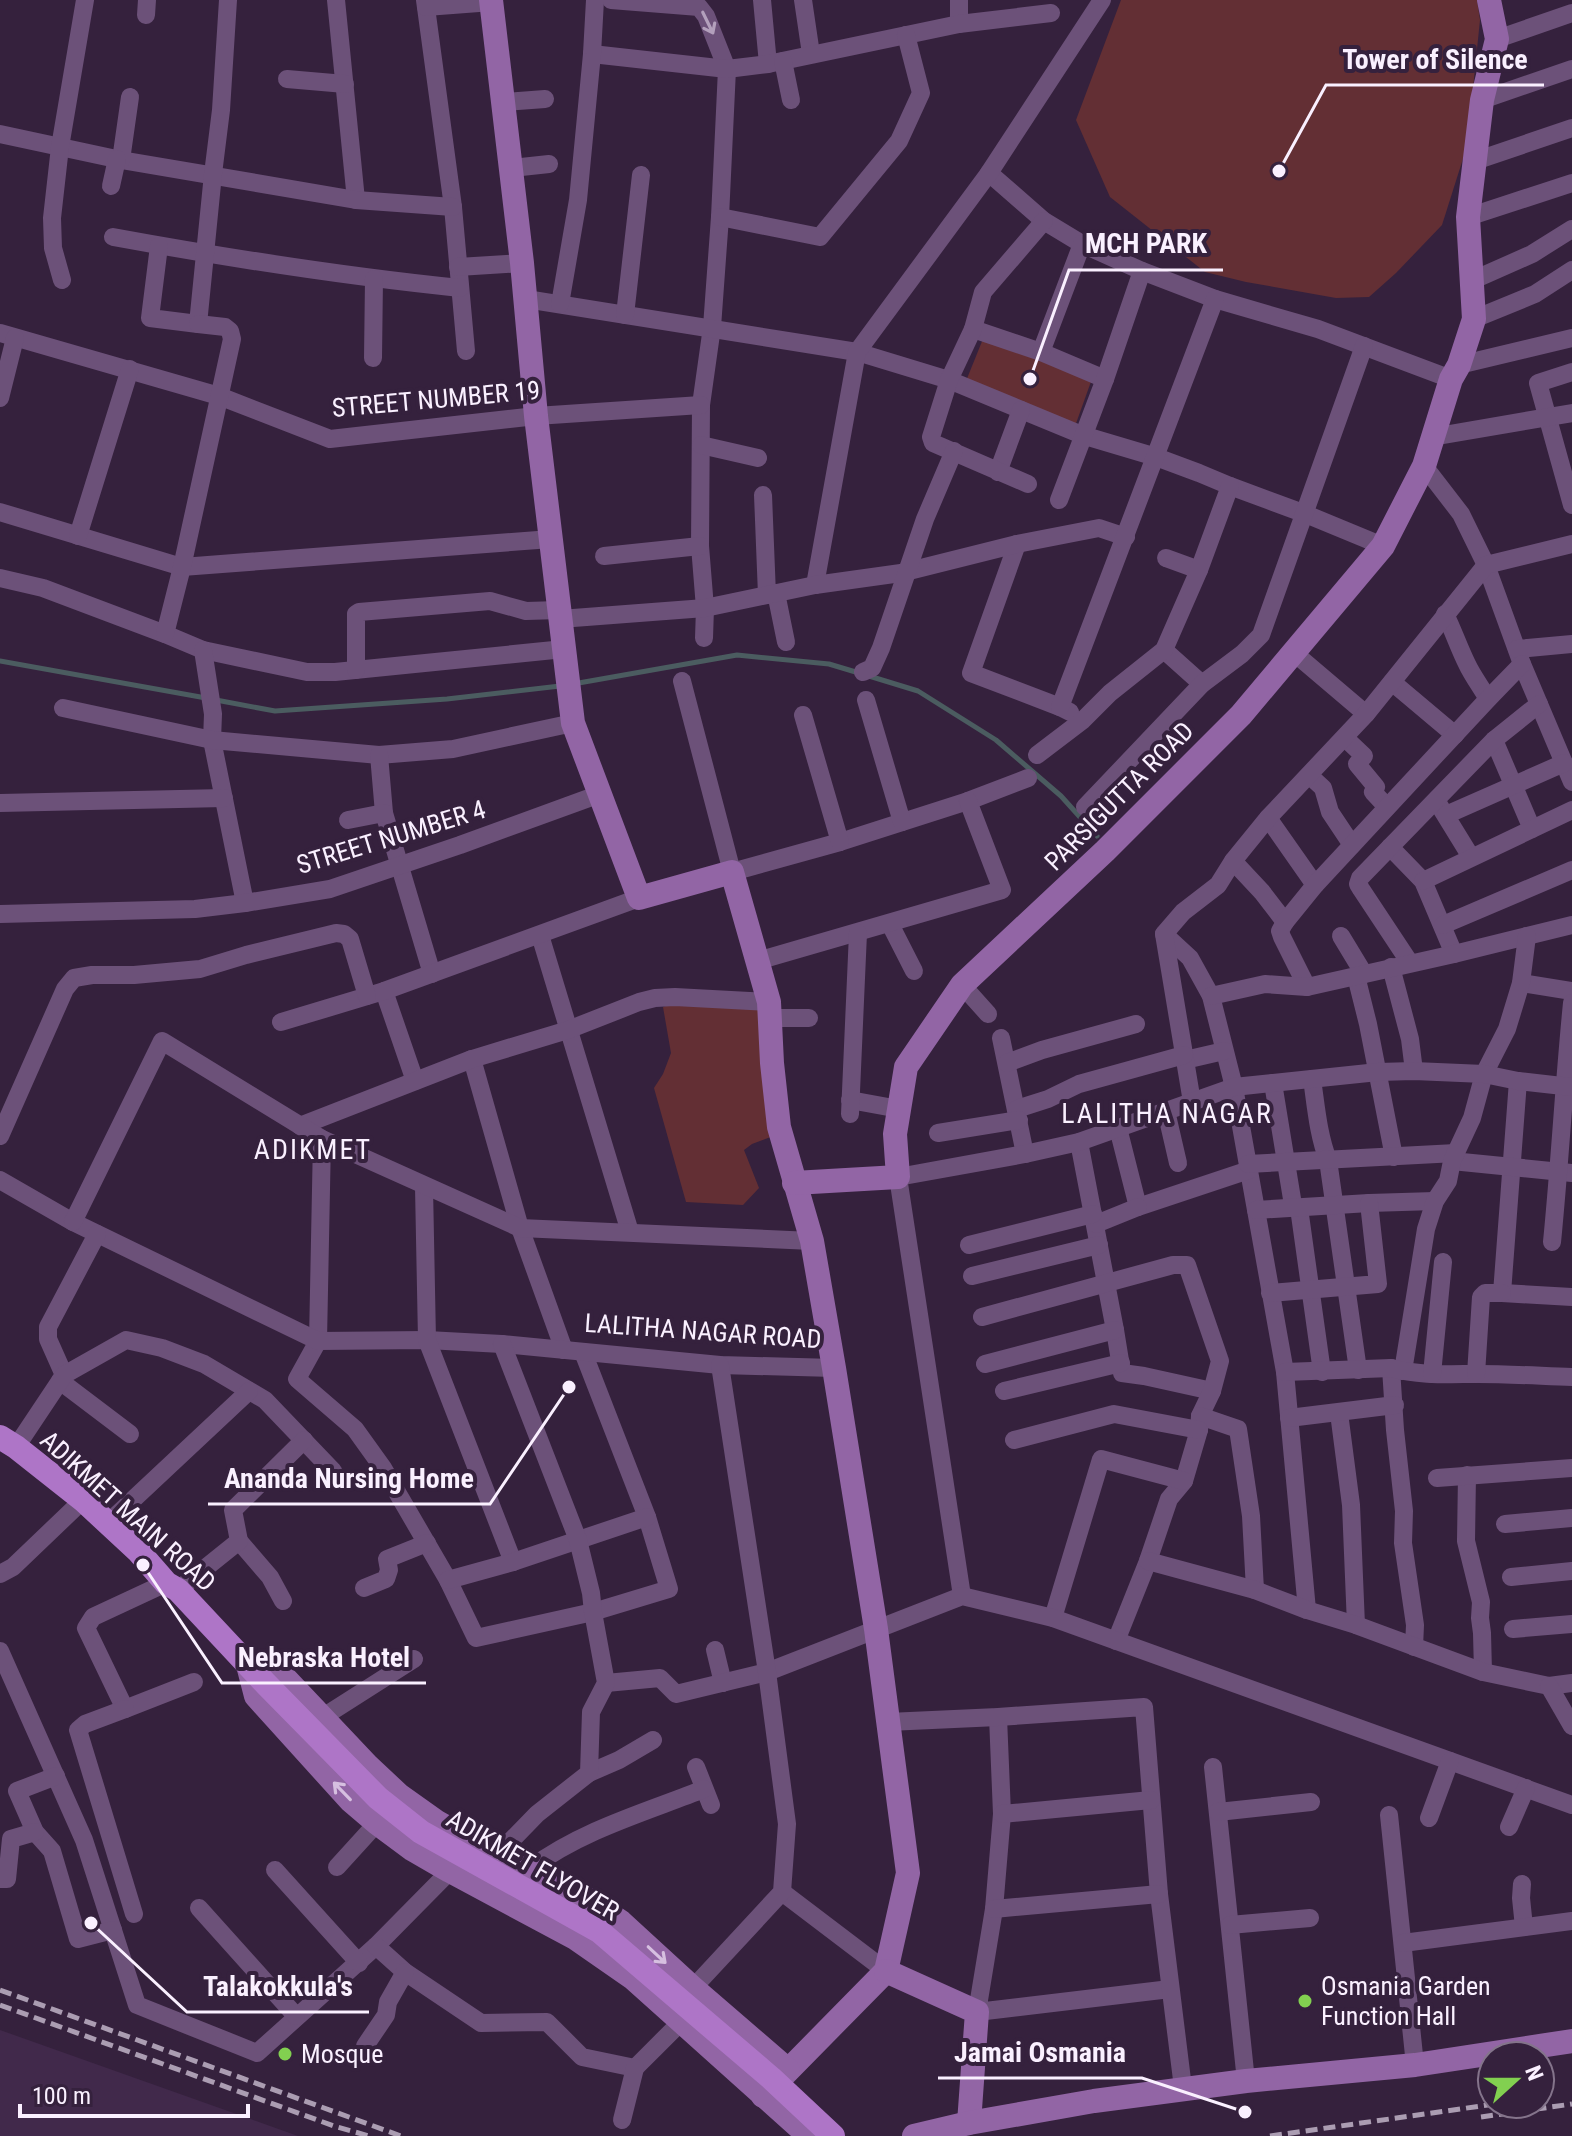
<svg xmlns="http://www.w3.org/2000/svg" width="1572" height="2136" font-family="'Roboto Condensed',sans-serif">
	<rect width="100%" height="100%" fill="#35213d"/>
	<polygon fill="#41294b" points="0,2030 298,2136 0,2136"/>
	<g fill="#632f34">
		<polygon points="1121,0 1477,0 1480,20 1467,146 1442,225 1396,273 1369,297 1336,298 1246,282 1205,272 1110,197 1076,120"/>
		<polygon points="987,329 1093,376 1074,429 966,381"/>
		<polygon points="675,1003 763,1007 776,1135 752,1144 744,1150 759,1188 743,1205 686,1202 654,1088 663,1074 671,1053 663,1007"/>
	</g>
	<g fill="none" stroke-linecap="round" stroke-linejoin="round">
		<g stroke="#4b5c60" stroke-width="5">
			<polyline points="0,661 206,698"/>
			<polyline points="869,676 918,691 996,740 1061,796 1097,836"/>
			<polyline points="573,684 737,655 829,664 859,673"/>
			<polyline points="216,700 275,711 447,699 560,686"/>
		</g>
		<g stroke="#6c5179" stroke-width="18">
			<polyline points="336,0 356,200"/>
			<polyline points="425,0 453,207 466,351"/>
			<polyline points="611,0 699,7 706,16 727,69 720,217 712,327 701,405 700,546 705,608 704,638"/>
			<polyline points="762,0 768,64"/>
			<polyline points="803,0 811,54"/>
			<polyline points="959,0 959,24"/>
			<polyline points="426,7 492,2"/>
			<polyline points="146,15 147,0"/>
			<polyline points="1497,39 1572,13"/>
			<polyline points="592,54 727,69 768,64 959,24 1051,13"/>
			<polyline points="783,61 791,100"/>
			<polyline points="287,79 345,84"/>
			<polyline points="1482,100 1572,69"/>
			<polyline points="504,102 545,99"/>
			<polyline points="0,134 121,160 356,200 453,207"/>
			<polyline points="121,160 130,97"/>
			<polyline points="1475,161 1572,128"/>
			<polyline points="512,168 549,164"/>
			<polyline points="989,173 1044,221 1082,244 1142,271 1215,299 1318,329 1451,379"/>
			<polyline points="111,186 117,159"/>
			<polyline points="720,217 820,237 899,141 921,93 906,35"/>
			<polyline points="1468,217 1572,183"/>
			<path d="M113 237C228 258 343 276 460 288"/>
			<polyline points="159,246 150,318 198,324 213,174 221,110 228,0"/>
			<polyline points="458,267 522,263"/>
			<polyline points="62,280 53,248 52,218 60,147 85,0"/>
			<polyline points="1471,281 1532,254 1572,229"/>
			<polyline points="526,299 857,352 949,380 1082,435 1156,457 1199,473 1230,486 1303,513 1383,546"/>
			<polyline points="560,304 578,200 592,54 595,0"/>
			<polyline points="625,315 641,175"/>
			<polyline points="1474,319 1535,294 1572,270"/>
			<polyline points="973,329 1041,352 1105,379"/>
			<polyline points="0,333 219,396 330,439 536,416 701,405"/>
			<polyline points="1041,352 1082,244"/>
			<polyline points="373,358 374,279"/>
			<polyline points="1459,365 1572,338"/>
			<polyline points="1572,372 1538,383 1572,505"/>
			<polyline points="0,398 15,338"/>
			<polyline points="1432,437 1572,413"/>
			<polyline points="701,445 758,458"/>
			<polyline points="1424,466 1461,514 1486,565 1522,664 1572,782"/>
			<polyline points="998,472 1021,410"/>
			<polyline points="1028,484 933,443 931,437 949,380 973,329 983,292 1044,221"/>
			<polyline points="763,495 767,595"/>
			<polyline points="1059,500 1105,379 1142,271"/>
			<polyline points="0,512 182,567 551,539"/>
			<polyline points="78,536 130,369"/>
			<polyline points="1017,544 971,673 1060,707 1070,712"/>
			<polyline points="604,556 700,546"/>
			<polyline points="1166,558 1199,570"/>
			<polyline points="0,578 43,588 165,634 203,650 307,672 335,672 564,649"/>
			<polyline points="815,585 857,352 989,173 1102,0"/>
			<polyline points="776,593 786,642"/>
			<path d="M1445 614C1453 630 1459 648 1467 664 1472 675 1481 687 1488 699"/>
			<polyline points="560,619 705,608 815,585 901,573 1017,544 1099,528 1126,537"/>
			<polyline points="165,634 182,567 232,339 230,331 225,327 198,324"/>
			<polyline points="1517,649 1572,644"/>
			<polyline points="203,650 213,714 212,740 245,903"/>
			<polyline points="1164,650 1202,684"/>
			<polyline points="1293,652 1366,714"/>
			<polyline points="356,670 356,614 359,612 490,601 526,611 559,610"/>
			<polyline points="863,672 872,668 881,648 925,519 954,451"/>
			<polyline points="682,681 732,872 840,842 968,801 1028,778"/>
			<polyline points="1392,682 1455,735"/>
			<polyline points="866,700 902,822"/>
			<polyline points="1060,707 1215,299"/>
			<polyline points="63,708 212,740 379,755 453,749 573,723"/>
			<polyline points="803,715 840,842"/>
			<polyline points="1345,738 1364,756 1357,764 1376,787 1373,792 1387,807"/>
			<polyline points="1494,740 1532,829"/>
			<polyline points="379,755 384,813 432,974"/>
			<polyline points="1037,755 1083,720 1110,693 1164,650 1199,570 1230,486"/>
			<polyline points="1310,776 1323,788 1330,812 1352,845"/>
			<polyline points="0,803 224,798"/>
			<polyline points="1439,805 1471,857"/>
			<polyline points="1085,807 1202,684 1242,654 1261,635 1364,346"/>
			<polyline points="1446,815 1564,763"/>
			<polyline points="1268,818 1315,885"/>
			<polyline points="348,820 384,813"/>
			<polyline points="1390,847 1423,881 1454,954"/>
			<polyline points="1233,861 1262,892 1285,922"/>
			<polyline points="1423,881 1572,810"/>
			<polyline points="0,914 195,909 245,903 330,889 460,845 600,794"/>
			<polyline points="890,924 914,971"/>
			<polyline points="1443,925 1572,870"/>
			<polyline points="1164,934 1190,958 1211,996 1234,1087 1285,1372 1307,1610"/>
			<polyline points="540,935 630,1232"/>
			<polyline points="1341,936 1364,974"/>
			<polyline points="757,961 1002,890 968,801"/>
			<polyline points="1410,963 1361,889 1358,884 1360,878 1494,740 1539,704"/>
			<polyline points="1391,967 1410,1039 1414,1071"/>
			<polyline points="1356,976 1368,1024 1394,1157"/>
			<polyline points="1521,983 1572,991"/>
			<polyline points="962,985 988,1014"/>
			<polyline points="1307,987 1282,937 1280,931 1285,922 1315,885 1488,699 1522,664"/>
			<polyline points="384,991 415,1081"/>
			<polyline points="1211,996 1265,984 1307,987 1454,954 1572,925"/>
			<polyline points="769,1018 809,1018"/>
			<polyline points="281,1022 384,991 639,898"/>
			<polyline points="1001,1038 1025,1154"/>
			<polyline points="472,1059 520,1228 564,1350"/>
			<polyline points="1185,1060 1224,1051"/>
			<polyline points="1007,1063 1042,1050 1136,1024"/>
			<path d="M1312 1079C1316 1106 1318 1134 1328 1160L1358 1370"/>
			<polyline points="1518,1081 1502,1293 1572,1297"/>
			<polyline points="1273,1083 1293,1205 1299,1208 1322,1372"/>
			<polyline points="850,1100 899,1109"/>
			<polyline points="1192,1102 1164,934 1183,912 1218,885 1233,861 1268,818 1366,714 1486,565 1572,544"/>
			<polyline points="1017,1109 1048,1099 1079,1084 1184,1055"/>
			<polyline points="1166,1111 1178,1163"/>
			<polyline points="850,1114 858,933"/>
			<polyline points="300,1126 472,1059 568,1030 639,1002 655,998 675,997 769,1002"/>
			<polyline points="1118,1128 1138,1207 1249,1170"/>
			<polyline points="938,1133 1019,1120"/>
			<polyline points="0,1136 65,989 74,978 92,975 134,975 200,969 246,955 336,933 344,934 350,939 367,996"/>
			<polyline points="322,1139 318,1341 297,1379 355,1429 383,1468 448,1580 476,1638 593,1612 669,1589 647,1517 583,1352"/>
			<polyline points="1079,1142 1115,1330 1122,1373 1144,1376 1212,1391"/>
			<polyline points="1452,1161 1572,1173"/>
			<polyline points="1248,1164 1456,1153"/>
			<polyline points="0,1180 73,1222 318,1341 427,1340 502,1344 720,1365 834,1368"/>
			<polyline points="424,1187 427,1340 513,1562"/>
			<polyline points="1256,1210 1369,1203 1435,1201"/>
			<polyline points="73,1222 162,1041 322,1139 520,1228 812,1241"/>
			<polyline points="1096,1224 1138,1207"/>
			<path d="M1552 1242C1560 1162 1564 1083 1572 1003"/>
			<polyline points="969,1245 1093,1214"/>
			<polyline points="972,1276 1099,1245"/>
			<polyline points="1270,1293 1378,1284 1369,1203"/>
			<polyline points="982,1317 1173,1265 1187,1265 1220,1361 1212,1391 1200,1416 1199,1430 1184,1481 1169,1499 1148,1561 1116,1641"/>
			<polyline points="985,1364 1115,1330"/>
			<polyline points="1391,1368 1395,1430 1404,1511 1403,1543 1415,1625 1414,1647"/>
			<polyline points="1403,1371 1426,1229 1435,1201 1448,1181 1452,1161 1472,1118 1484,1074 1507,1029 1521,983 1527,936"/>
			<path d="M1285 1372 1391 1368C1420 1376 1449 1374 1478 1374 1509 1374 1541 1376 1572 1377"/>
			<polyline points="1432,1374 1443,1262"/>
			<polyline points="1476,1374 1481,1297 1485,1293 1502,1293"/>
			<polyline points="64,1375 48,1339 48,1327 97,1234"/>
			<polyline points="60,1381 130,1434"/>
			<polyline points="1004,1391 1121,1363"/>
			<polyline points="1339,1413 1351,1505 1356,1625"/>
			<polyline points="1200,1416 1238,1429 1251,1516 1255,1590"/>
			<polyline points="1289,1418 1395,1405"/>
			<polyline points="1014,1440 1114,1414 1199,1430"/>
			<polyline points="16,1447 64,1375 126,1340 162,1348 204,1364 265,1400 333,1471"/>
			<polyline points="1467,1475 1466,1541 1481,1602 1480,1618 1482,1633 1483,1672"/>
			<polyline points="1437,1478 1572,1468"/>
			<polyline points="108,1523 249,1391"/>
			<polyline points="1505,1524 1572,1518"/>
			<polyline points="239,1541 270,1577 283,1601"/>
			<polyline points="1148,1561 1255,1590 1307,1610 1356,1625 1483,1672 1549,1686 1572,1683"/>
			<polyline points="0,1574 13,1567 83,1500"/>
			<polyline points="1511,1577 1572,1571"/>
			<polyline points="448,1580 513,1562 647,1517"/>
			<polyline points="166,1583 93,1617 86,1628 125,1709 194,1682"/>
			<polyline points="364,1588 386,1579 389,1570 387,1559 427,1543"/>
			<polyline points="178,1590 239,1541 233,1510 304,1440"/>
			<polyline points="962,1596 898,1177 1025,1154 1079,1142 1234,1087 1378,1072 1414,1071 1484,1074 1518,1081 1572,1087"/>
			<polyline points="1053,1618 1101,1459 1184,1481"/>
			<polyline points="1513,1629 1572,1624"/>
			<polyline points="715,1650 723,1683"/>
			<polyline points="0,1651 84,1840 137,2005 257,2053 376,1946 450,1871 461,1867"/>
			<polyline points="606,1683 660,1678 676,1694 767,1672 962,1596 1053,1618 1572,1805"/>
			<polyline points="1549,1686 1572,1726"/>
			<polyline points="125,1709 85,1724 78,1730 134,1914"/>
			<polyline points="323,1717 414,1659"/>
			<polyline points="998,1717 1002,1814 994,1909 977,2012 1170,1989"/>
			<polyline points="888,1722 998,1717 1144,1707 1159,1894 1183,2088"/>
			<polyline points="696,1767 711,1805"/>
			<polyline points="1213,1767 1246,2081"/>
			<polyline points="589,1773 619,1760 653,1740"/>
			<polyline points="56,1776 17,1791 35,1832 52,1851 78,1939 113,1930"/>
			<polyline points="1218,1812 1311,1802"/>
			<polyline points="1002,1814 1151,1800"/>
			<polyline points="1389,1815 1415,2065"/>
			<polyline points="1429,1818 1450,1761"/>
			<polyline points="1509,1827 1526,1788"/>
			<polyline points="489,1856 500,1852 537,1814 589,1773 591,1712 606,1683 593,1612 591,1593 578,1540 502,1344"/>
			<polyline points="337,1867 377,1823"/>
			<path d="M531 1868C582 1830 646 1812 704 1789"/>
			<polyline points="275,1870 359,1963"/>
			<polyline points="0,1879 7,1879 11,1839 35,1832"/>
			<polyline points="1522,1884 1521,1898 1524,1927"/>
			<polyline points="782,1892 886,1971"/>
			<polyline points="199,1908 296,2016"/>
			<polyline points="994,1909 1159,1894"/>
			<polyline points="1230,1925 1310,1918"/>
			<polyline points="1403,1943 1572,1921"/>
			<polyline points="376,1946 405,1972 481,2023 547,2022 582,2057 635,2068 681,2022 693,1988 782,1892 787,1824 767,1672 720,1365"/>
			<polyline points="365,2046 386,2015 388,2002 405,1972"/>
			<polyline points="622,2120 635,2068"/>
		</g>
		<g stroke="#9265a5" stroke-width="24">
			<polyline points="491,0 522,263 536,416 573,723 639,898 732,872 769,1002 772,1063 779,1127 812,1241 834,1368 876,1629 908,1873 886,1971 763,2096"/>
			<polyline points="794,1183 898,1177 895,1134 906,1067 962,985 1105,851 1241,715 1383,546 1424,466 1451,379 1459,365 1474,319 1468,217 1482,100 1497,39 1489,0"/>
			<polyline points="886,1971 977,2012 969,2123"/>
			<polyline points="788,2070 693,1988 621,1922 581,1895 500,1852 462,1836 437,1822 399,1795 367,1765 282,1675 248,1665 256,1696 350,1800 377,1823 412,1849 450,1871 575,1938 634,1979 809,2136"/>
			<polyline points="914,2136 969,2123 1094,2101 1246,2081 1415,2065 1572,2041"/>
		</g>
		<polyline stroke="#ae75c7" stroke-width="24" points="0,1437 16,1447 83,1500 139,1552 166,1583 178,1590 266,1684 378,1798 421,1832 599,1931 771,2078 833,2136"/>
		<g stroke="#ab9db2" stroke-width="5" stroke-dasharray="12 6" stroke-linecap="butt">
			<polyline points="0,1990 401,2136"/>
			<polyline points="0,2005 334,2126 369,2136"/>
			<polyline points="1481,2117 1572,2104"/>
			<polyline points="1270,2136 1495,2104"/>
		</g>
	</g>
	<defs><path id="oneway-shaft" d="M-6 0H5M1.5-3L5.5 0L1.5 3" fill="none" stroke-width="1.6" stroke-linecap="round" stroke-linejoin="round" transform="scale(2)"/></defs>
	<use stroke="#b3a0bc" href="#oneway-shaft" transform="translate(708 23) rotate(64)"/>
	<g stroke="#d6bfe0">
		<use href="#oneway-shaft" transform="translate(342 1791) rotate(-134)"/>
		<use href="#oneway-shaft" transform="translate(657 1955) rotate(43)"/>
	</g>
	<g fill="#82d050" stroke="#35213d" stroke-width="3">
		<circle cx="1305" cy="2001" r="8"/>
		<circle cx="285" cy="2054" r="8"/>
	</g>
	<g text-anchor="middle" stroke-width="8" stroke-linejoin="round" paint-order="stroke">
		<g font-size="26" fill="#faf0ff" stroke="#35213d">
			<text transform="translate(436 399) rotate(-5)" y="9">STREET NUMBER 19</text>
			<text transform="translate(1119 796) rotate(-45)" y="9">PARSIGUTTA ROAD</text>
			<text transform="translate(391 837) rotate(-17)" y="9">STREET NUMBER 4</text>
			<text transform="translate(703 1331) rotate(4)" y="9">LALITHA NAGAR ROAD</text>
			<text transform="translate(128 1511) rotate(42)" y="9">ADIKMET MAIN ROAD</text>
			<text transform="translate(533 1865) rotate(30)" y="9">ADIKMET FLYOVER</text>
		</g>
		<g font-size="26" fill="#faf0ff" stroke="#35213d" text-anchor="start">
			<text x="1321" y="1995">Osmania Garden<tspan x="1321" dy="30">Function Hall</tspan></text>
			<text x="301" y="2063">Mosque</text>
		</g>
		<g font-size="28" letter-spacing="2" fill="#faf0ff" stroke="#35213d">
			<text x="1167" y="1123">LALITHA NAGAR</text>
			<text x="313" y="1159">ADIKMET</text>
		</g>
	</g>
	<path fill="none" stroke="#faf0ff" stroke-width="3" d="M1279 171L1326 85H1544M1030 379L1069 270H1223M569 1387L490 1504H208M143 1565L222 1683H426M91 1923L187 2012H369M1245 2112L1142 2078H938"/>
	<g fill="#faf0ff" stroke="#35213d" stroke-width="3">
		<circle cx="1279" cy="171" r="8"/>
		<circle cx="1030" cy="379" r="8"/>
		<circle cx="569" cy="1387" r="8"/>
		<circle cx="143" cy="1565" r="8"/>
		<circle cx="91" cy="1923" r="8"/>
		<circle cx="1245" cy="2112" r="8"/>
	</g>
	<g font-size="28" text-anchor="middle" font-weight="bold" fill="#faf0ff" stroke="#35213d" stroke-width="8" stroke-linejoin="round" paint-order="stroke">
		<text x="1435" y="69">Tower of Silence</text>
		<text x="1146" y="253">MCH PARK</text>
		<text x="349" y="1488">Ananda Nursing Home</text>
		<text x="324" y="1667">Nebraska Hotel</text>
		<text x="278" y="1996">Talakokkula's</text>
		<text x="1040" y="2062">Jamai Osmania</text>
	</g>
	<g transform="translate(1516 2080) rotate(69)"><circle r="38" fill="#35213d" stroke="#84748b" stroke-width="2"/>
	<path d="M0-6L14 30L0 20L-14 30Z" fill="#82d050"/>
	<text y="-12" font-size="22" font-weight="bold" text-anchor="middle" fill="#faf0ff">N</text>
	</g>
	<path d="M20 2104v12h228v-12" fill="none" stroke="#faf0ff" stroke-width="4"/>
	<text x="32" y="2104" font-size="24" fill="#faf0ff" stroke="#35213d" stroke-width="6" paint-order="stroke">100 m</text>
</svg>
